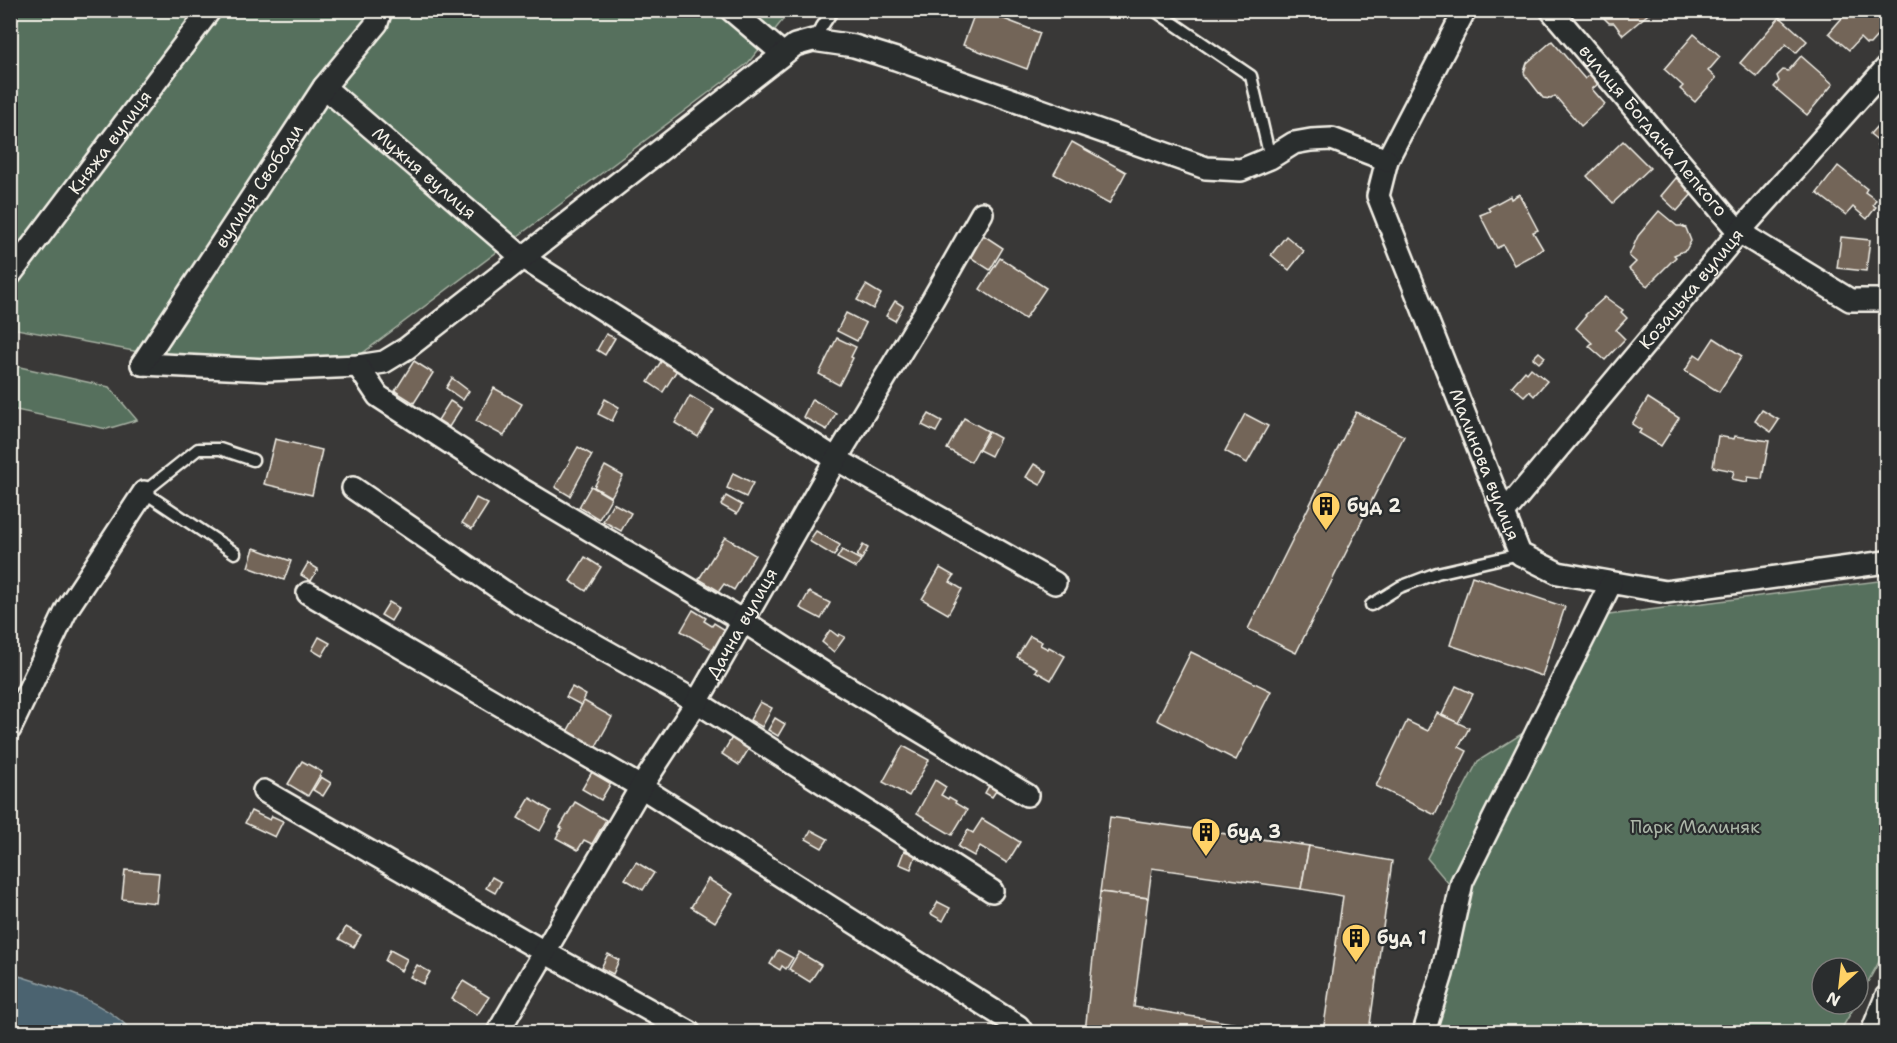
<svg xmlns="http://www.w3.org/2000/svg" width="1897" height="1043" font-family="'Shantell Sans',sans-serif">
	<rect width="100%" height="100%" fill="#393837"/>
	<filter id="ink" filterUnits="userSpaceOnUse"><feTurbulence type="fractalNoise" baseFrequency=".0167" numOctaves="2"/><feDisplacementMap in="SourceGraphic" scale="12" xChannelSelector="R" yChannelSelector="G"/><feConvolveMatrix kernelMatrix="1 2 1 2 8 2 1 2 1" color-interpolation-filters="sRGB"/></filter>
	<g filter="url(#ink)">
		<g fill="#57705d" stroke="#a6b0a2" stroke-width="1.5">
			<polygon points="10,11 790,11 748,63 348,364 139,352 11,328"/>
			<polygon points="11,365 109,387 137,420 107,429 11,409"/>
			<polygon points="1886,580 1886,949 1858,1000 1858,968 1822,968 1822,1004 1856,1004 1842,1028 1842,1032 1430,1032 1460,897 1427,858 1478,761 1536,725 1585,618"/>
		</g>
		<path fill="#4c6470" stroke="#8f9ca0" stroke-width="1.5" d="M16 975C54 987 107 1001 132 1032H11V977Z"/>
		<g fill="#736559" stroke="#f4f1e8" stroke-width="1.5">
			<polygon points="976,10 981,10 1040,33 1027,69 963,45"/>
			<polygon points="1603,10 1652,10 1652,11 1623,35 1614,23 1609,23 1604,18 1605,14"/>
			<polygon points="1698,10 1714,10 1709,18"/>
			<polygon points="1849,10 1875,10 1879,14 1878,16 1886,23 1886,31 1881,37 1878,35 1870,44 1866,44 1860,38 1849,50 1829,33"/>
			<polygon points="1780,17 1807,41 1796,53 1786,44 1757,77 1740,63"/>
			<polygon points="1694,34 1720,57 1708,71 1716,78 1695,102 1680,89 1683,86 1664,69"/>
			<polygon points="1552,41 1585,79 1589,75 1596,77 1597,85 1592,89 1605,104 1581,126 1555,96 1551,99 1543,98 1525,75 1524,72 1527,63"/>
			<polygon points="1801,56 1833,84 1807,115 1774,87 1779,81 1777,76 1783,70 1788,71"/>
			<polygon points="1886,116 1886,154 1877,145 1880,142 1870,134"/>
			<polygon points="1623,141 1650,168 1613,203 1587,176"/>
			<polygon points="1072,142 1126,172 1109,204 1054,174"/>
			<polygon points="1838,166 1867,189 1865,192 1876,200 1873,205 1876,207 1867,219 1853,207 1846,215 1817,193"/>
			<polygon points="1676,178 1693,193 1677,211 1661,196"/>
			<polygon points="1519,194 1538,230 1533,232 1543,249 1514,265 1503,245 1497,248 1480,215 1490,211 1488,208 1510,196 1511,199"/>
			<polygon points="1659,211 1677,226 1682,226 1686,228 1691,241 1686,250 1674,255 1676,257 1647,286 1629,269 1636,262 1629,256 1638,236"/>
			<polygon points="983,235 1003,248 990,270 970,257"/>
			<polygon points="1286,236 1304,251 1289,270 1271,255"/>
			<polygon points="1841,237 1870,240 1866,271 1837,268"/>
			<polygon points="1000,258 1046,288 1025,319 980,289"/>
			<polygon points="866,285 881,294 873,309 857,300"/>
			<polygon points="1605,297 1623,310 1621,312 1627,318 1616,330 1625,339 1605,360 1589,346 1592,343 1576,328 1586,316 1585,315"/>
			<polygon points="895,301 903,306 895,321 886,316"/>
			<polygon points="846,313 866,323 857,341 837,331"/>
			<polygon points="606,334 615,338 605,355 597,350"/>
			<polygon points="837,338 856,347 851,357 853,358 839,385 819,374"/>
			<polygon points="1714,338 1742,356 1719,392 1685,371 1695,354 1701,358"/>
			<polygon points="1539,352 1545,357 1539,363 1533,358"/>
			<polygon points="662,360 677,370 663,392 648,382"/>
			<polygon points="414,361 433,373 414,403 395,391"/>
			<polygon points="1531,368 1547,381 1534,396 1529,391 1524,396 1512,386 1525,371 1527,373"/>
			<polygon points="452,378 469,391 463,400 446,388"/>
			<polygon points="494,388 522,404 504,436 476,421"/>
			<polygon points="690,396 714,410 698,437 675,423"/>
			<polygon points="1648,398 1679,418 1661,446 1639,433 1641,430 1632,424"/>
			<polygon points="605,399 619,407 612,421 598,414"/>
			<polygon points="812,399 836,413 827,430 803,417"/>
			<polygon points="450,401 461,408 449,427 438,420"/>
			<polygon points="1762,410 1779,420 1771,432 1755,421"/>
			<polygon points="1356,412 1404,436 1296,653 1248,629"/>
			<polygon points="929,414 942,421 936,432 922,425"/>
			<polygon points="1245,414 1268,426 1247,463 1225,451"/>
			<polygon points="964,418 988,431 971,462 947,449"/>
			<polygon points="989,432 1000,438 991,456 979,450"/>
			<polygon points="1718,436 1734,439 1735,436 1769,441 1762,479 1748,477 1747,482 1732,479 1734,471 1713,467"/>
			<polygon points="275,439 322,450 312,495 264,484"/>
			<polygon points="578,447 592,455 570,496 555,487"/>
			<polygon points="1034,464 1047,472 1040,485 1026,477"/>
			<polygon points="605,466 623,476 611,497 594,487"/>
			<polygon points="733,473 753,483 746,497 727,488"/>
			<polygon points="591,486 611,498 599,519 579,507"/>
			<polygon points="726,496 742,505 737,514 721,505"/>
			<polygon points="476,498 488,504 472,529 462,523"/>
			<polygon points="613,503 631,513 621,531 603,521"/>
			<polygon points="816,531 840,545 834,556 809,541"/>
			<polygon points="725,537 755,555 734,590 724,584 719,591 699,579"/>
			<polygon points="863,545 868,548 862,559 857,556"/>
			<polygon points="254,548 291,561 284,580 248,567"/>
			<polygon points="842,550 861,560 856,568 837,558"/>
			<polygon points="585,557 601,567 586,591 570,581"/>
			<polygon points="308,563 318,569 311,581 301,575"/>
			<polygon points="940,568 954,576 950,582 962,589 948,614 922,599"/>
			<polygon points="1472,576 1565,607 1542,676 1450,645"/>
			<polygon points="809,592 830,603 821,619 800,608"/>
			<polygon points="389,602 399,608 391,621 381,615"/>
			<polygon points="693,610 706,618 704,621 712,626 714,623 727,631 715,651 681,631"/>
			<polygon points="830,630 838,636 839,634 845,637 834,652 822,642"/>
			<polygon points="1030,636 1042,642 1040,645 1048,649 1049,647 1065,656 1051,680 1035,671 1037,668 1017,657"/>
			<polygon points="319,637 330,643 322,656 312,650"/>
			<polygon points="1191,652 1271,691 1236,760 1157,720"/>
			<polygon points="1456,686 1473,694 1458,723 1442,715"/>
			<polygon points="572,687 586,695 581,705 566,697"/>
			<polygon points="584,701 612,717 595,748 567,732"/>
			<polygon points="760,702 772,708 762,727 750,720"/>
			<polygon points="1437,713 1469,728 1459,747 1467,751 1435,815 1376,786 1407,721 1428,731"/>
			<polygon points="775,718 785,724 778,736 768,730"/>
			<polygon points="736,731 753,742 739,765 722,754"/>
			<polygon points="903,746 929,760 909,796 883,782"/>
			<polygon points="302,761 322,772 308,796 288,784"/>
			<polygon points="592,772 611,783 601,800 582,789"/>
			<polygon points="321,777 331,783 323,796 313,790"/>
			<polygon points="935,780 946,787 941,795 948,799 949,797 956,801 955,803 967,810 952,835 925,819 925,818 917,813"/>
			<polygon points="990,784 998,788 992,797 985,793"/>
			<polygon points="530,798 551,811 540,831 518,818"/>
			<polygon points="575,802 606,820 592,844 584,840 578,850 556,838 562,828 560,827"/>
			<polygon points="251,811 270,820 272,816 283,821 275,837 245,823"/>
			<polygon points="1110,817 1309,846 1301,889 1152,868 1148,898 1100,892"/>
			<polygon points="982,819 1020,842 1007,863 980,846 974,856 958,847 968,830 973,833"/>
			<polygon points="811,830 828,839 822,848 806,839"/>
			<polygon points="1309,846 1392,861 1369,1032 1323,1032 1343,896 1301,889"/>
			<polygon points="904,851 916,855 911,869 899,864"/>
			<polygon points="636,862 654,873 643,890 625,879"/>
			<polygon points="125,870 159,873 156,903 122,899"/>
			<polygon points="492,877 501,882 495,893 486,888"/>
			<polygon points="708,879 733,894 715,922 691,907"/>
			<polygon points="1100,892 1148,898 1134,1007 1286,1032 1085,1032"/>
			<polygon points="938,902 950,908 943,921 931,914"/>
			<polygon points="346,927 361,935 354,947 339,939"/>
			<polygon points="390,950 407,959 401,971 385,961"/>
			<polygon points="778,950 793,958 786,969 782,966 780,970 770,964"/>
			<polygon points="799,952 821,965 810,982 789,969"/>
			<polygon points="608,954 619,960 613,974 601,968"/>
			<polygon points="417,965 430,972 423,984 410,977"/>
			<polygon points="463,981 489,997 477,1015 452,999"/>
		</g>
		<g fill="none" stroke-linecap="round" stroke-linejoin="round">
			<g stroke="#f4f1e8" stroke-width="15">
				<g id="service">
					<polyline points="1154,10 1251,76 1270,158"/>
					<polyline points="813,40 833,10"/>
					<polyline points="235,553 144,492 198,449 220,449 253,460"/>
					<polyline points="1371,605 1400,587 1437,573 1520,554"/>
				</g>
			</g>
			<g stroke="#f4f1e8" stroke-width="26">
				<g id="minor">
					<polyline points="731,10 783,54"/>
					<path id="s1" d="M1465 10 1387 160 1378 196 1520 554 1558 573 1666 592 1886 562"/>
					<path id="s2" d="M1551 10 1739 232 1850 300H1886"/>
					<path id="s3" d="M324 87 523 258 836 459 1055 583"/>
					<path id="s4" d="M10 275 210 10"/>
					<polyline points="142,364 267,370 358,366 384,362 407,348 795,45 813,40 854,46 896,59 1206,168 1241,170 1270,158 1294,143 1311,140 1332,139 1387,160"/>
					<path id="s5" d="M142 364 324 87 377 23 381 10"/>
					<polyline points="358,366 378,396 521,489 743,621 827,675 1027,795"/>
					<polyline points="353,488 519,602 697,702 992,891"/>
					<path id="s6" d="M1504 513 1739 232 1886 68"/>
					<polyline points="308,593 641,787 1018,1026 1022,1032"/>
					<polyline points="10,729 67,609 144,492"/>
					<polyline points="264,791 546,953 689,1032"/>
					<path id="s7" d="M498 1032 641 787 697 702 836 459 933 299 982 213"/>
					<polyline points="1424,1032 1442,974 1462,882 1611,583"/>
					<polyline points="1872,1032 1886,997"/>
				</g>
			</g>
			<use href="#service" stroke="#2a2d2e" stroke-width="10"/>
			<use href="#minor" stroke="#2a2d2e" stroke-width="21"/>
		</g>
	</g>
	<defs>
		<g id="building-pin" transform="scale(1.5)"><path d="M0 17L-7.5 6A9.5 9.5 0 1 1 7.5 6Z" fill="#ffd166" stroke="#2a2d2e"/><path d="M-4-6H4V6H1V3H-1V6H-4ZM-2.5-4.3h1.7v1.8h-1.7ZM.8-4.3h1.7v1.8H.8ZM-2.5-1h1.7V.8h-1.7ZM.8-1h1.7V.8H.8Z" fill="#111"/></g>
	</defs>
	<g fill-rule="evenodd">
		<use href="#building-pin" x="1326" y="506"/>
		<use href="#building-pin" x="1206" y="832"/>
		<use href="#building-pin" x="1356" y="938"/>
	</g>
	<g text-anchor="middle" stroke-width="4.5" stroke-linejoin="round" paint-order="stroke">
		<g font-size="18" fill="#f4f1e8" stroke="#2a2d2e">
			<text dy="6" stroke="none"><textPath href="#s2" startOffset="158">вулиця Богдана Лепкого</textPath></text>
			<text dy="6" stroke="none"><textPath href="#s4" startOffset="166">Княжа вулиця</textPath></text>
			<text dy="6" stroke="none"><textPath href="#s3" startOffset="132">Мужня вулиця</textPath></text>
			<text dy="6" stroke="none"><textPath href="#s5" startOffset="213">вулиця Свободи</textPath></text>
			<text dy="6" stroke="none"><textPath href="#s6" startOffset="292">Козацька вулиця</textPath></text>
			<text dy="6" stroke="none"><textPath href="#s1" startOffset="495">Малинова вулиця</textPath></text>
			<text dy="6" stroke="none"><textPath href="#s7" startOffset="476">Дачна вулиця</textPath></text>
		</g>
		<g font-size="18" font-weight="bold" fill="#f4f1e8" stroke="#2a2d2e" text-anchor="start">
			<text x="1347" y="512">буд 2</text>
			<text x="1227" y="838">буд 3</text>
			<text x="1377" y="944">буд 1</text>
		</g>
		<g font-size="18" fill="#adb7a9" stroke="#2a2d2e">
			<text x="1695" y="833">Парк Малиняк</text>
		</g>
	</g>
	<rect width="1897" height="1043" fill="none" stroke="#2a2d2e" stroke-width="36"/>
	<rect x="18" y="18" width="1861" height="1007" fill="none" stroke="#f4f1e8" stroke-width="2" filter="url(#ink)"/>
	<g transform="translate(1840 986) rotate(207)"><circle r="28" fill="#2a2d2e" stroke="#7b7b78" stroke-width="1.5"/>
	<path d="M0-4.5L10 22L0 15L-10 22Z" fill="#ffd166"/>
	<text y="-9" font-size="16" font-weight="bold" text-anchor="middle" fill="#f4f1e8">N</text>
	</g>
</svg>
